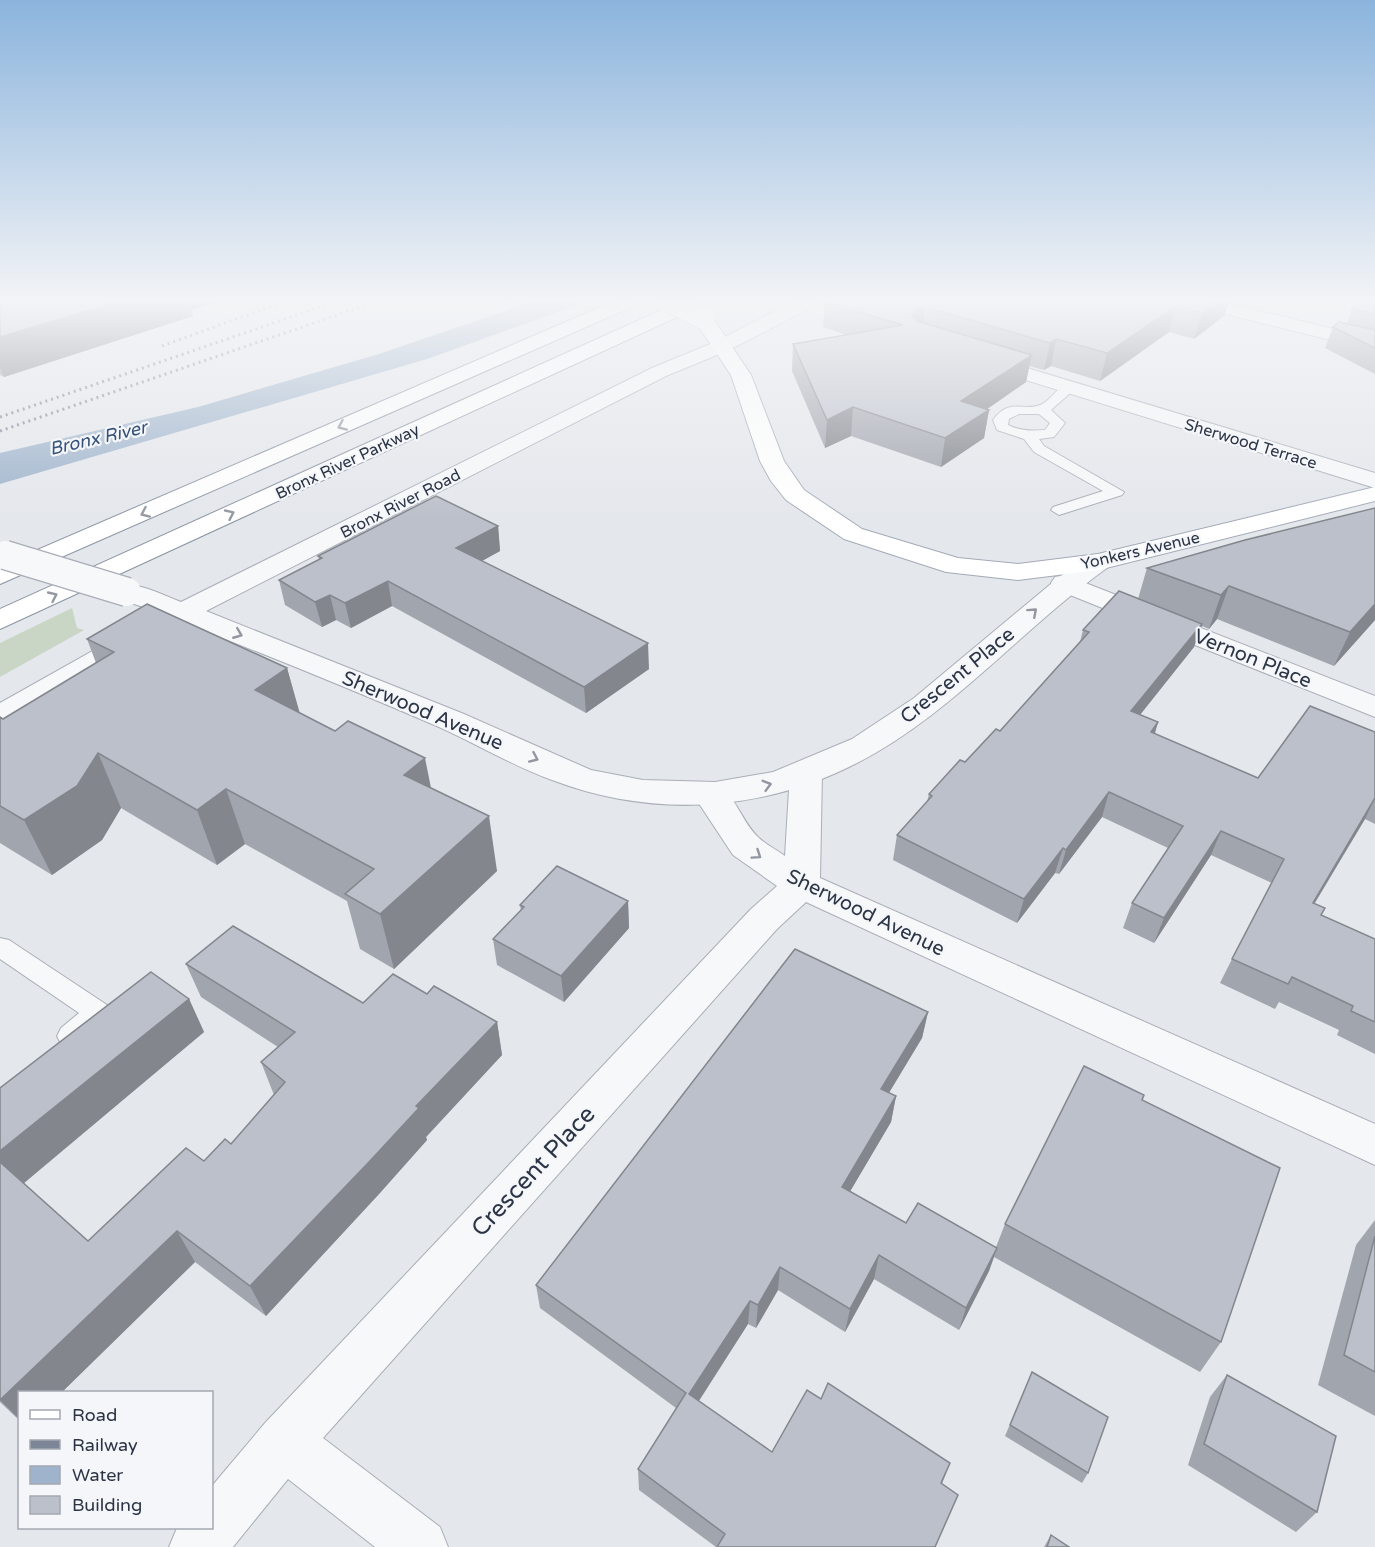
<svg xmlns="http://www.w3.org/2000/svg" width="1375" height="1547" font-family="'Varela Round',sans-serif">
	<rect width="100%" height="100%" fill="#e4e7ec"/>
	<polygon fill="#c9d6c5" points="72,608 77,628 84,630 0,677 0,643"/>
	<polygon fill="#9fb4cc" points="530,302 586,302 427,359 0,484 0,453 198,407 379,354"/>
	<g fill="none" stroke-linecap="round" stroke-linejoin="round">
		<g stroke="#a9aeb7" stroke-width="2">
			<g id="service">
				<path d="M1070 383 1077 387 1051 410 1065 423 1054 437 1039 439 1044 446 1124 492 1122 495 1059 515 1051 510 1053 507 1103 491 1034 452 1024 439 997 430 993 420C1010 397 1022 412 1040 405 1051 401 1057 386 1070 383ZM1019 414H1039L1050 423 1045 430C1032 431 1020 431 1008 425L1009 419Z"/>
				<path d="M0 938 9 940 107 1005 111 1012C106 1021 81 1047 70 1047 70 1047 61 1044 61 1044L57 1036 61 1028 79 1013 0 959Z"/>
			</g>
		</g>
		<g stroke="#a9aeb7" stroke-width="2">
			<g id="minor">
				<polygon points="1191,302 1222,302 1375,339 1375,351 1193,306"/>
				<polygon points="984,355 1375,473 1375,488 977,365 974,361 977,357"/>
				<polygon points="1065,575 1375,696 1375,717 1055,589 1051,583 1055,577"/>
				<path d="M806 762 818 765 822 773 820 878 1375 1124V1165L806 902 777 929 323 1438 440 1527 448 1547H375L288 1479 233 1547H169L177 1528H212V1486L265 1423 751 909 777 886 733 855 692 793 697 785C732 775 737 818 758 837 766 845 777 850 785 856L790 773 794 765Z"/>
			</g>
		</g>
		<g stroke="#a9aeb7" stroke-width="2">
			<path id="tertiary" d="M793 302H816L814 306 729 350 666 376 206 611 464 714 591 770 643 780 715 782 773 772 852 739 914 698 1058 578 1089 556 1098 554 1107 556 1111 562 1107 568C1027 625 962 702 877 752 777 811 660 821 552 780 513 766 477 744 439 727 355 691 270 656 184 623L11 723 0 726V703L160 613 117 598 113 592 117 586C138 581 162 595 181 602L652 368 715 342Z"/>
		</g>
		<g stroke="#a3abb8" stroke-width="2">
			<polygon id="primary" points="703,312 710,314 751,375 784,461 804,490 862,529 958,558 1018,564 1098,554 1375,487 1375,501 1098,570 1018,580 946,572 844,539 786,500 771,481 760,461 731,375 693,318"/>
		</g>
		<g stroke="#8b94a3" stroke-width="2">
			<g id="motorway">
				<polygon points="612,302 636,302 634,306 0,584 0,566"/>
				<polygon points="679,302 703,302 701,306 0,629 0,609"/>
			</g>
		</g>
		<use href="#service" fill="#f7f8fa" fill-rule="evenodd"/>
		<use href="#minor" fill="#f7f8fa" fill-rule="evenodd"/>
		<use href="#tertiary" fill="#f7f8fa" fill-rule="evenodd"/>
		<use href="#primary" fill="#fff" fill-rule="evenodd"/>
		<use href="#motorway" fill="#fff" fill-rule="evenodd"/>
		<g stroke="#7d8696" stroke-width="3" stroke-dasharray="2 4" stroke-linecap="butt">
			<polyline points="162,346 283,302"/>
			<polyline points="0,417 335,302"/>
			<polyline points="0,431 375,302"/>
		</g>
		<g stroke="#a9aeb7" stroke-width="31" stroke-linecap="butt">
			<polyline id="tertiary-bridge" points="5,555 127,592"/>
		</g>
		<g stroke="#a3abb8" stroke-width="23" stroke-linecap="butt">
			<polyline id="primary-bridge" points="671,302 703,318"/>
		</g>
		<use href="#tertiary-bridge" stroke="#f7f8fa" stroke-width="28"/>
		<use href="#primary-bridge" stroke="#fff" stroke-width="22"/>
	</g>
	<g fill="#a1a5ae">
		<polygon points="0,302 217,302 191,310 193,316 4,377 0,375"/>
		<polygon points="825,302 1229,302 1224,316 1194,339 1169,332 1100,381 1051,366 1044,370 1029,366 1026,382 987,409 989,410 984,438 941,467 851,436 825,448 792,371 793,344 847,335 823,327"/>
		<polygon points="1230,302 1243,302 1240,304"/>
		<polygon points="1375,302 1375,374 1325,348 1333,327 1347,323 1352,309"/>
		<polygon points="1375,508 1375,620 1334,666 1217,619 1209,629 1202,626 1194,647 1140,715 1158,722 1155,734 1258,778 1375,732 1375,824 1365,819 1315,903 1321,915 1375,939 1375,1054 1337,1035 1339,1030 1279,1002 1275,1009 1220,983 1232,959 1272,883 1211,855 1154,943 1123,928 1132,903 1168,848 1102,817 1059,874 1055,873 1017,923 893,860 897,835 927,802 929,794 1000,731 1080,642 1083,630 1138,599 1147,568"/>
		<polygon points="498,526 500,551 482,561 649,669 586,713 392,606 351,628 336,620 322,627 285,605 279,580 319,560 318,556"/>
		<polygon points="87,639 287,668 299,712 431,789 497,871 394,969 360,949 347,901 245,844 217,865 121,808 102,840 52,875 0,843 0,717 3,719 96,663"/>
		<polygon points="628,901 629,928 564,1002 497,965 493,939 521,911 520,905"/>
		<polygon points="186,964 363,1003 497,1022 502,1055 426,1137 427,1140 379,1194 266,1316 195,1262 62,1392 20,1392 20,1421 0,1402 0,1088 189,999 204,1032 23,1183 88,1241 204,1161 231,1144 274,1095 261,1062 278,1047 201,997"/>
		<polygon points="928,1012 922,1038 889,1093 896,1096 891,1122 850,1191 906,1223 996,1247 1005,1224 1142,1100 1221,1342 1200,1372 994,1257 989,1271 959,1330 874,1279 845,1332 778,1290 756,1328 748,1324 699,1401 772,1452 821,1399 950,1463 942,1484 935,1547 716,1547 639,1490 638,1469 676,1408 540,1308 536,1285"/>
		<polygon points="1375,1220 1375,1416 1318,1385 1356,1245"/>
		<polygon points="1032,1372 1088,1473 1082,1483 1005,1436"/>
		<polygon points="1227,1375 1317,1512 1296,1532 1188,1465 1210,1397"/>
		<polygon points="1051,1535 1069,1547 1044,1547"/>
	</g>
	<g fill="#83868d">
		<polygon points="117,302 217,302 191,310 193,316 4,377 0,368 0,337"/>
		<polygon points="1217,302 1229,302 1224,316 1194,339 1202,313"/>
		<polygon points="1176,306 1169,332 1100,381 1107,353"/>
		<polygon points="925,307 922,333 912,315 917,309"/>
		<polygon points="1056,339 1051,366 1044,370 1050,343"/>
		<polygon points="1032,355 1026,382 957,430 961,401"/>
		<polygon points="853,407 851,436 825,448 827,420"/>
		<polygon points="989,410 984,438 941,467 945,438"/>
		<polygon points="498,526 500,551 460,573 456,548"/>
		<polygon points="388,581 392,606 351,628 345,603"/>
		<polygon points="1229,586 1217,619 1209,629 1221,595"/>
		<polygon points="330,595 336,620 322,627 315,602"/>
		<polygon points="1375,604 1375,620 1334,666 1350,632"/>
		<polygon points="1202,624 1194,647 1123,736 1131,711"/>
		<polygon points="648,643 649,669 586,713 584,687"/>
		<polygon points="287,668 302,721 255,690"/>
		<polygon points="1158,722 1150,747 1151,732"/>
		<polygon points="98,753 121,808 102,840 52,875 24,820"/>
		<polygon points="425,758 436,813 404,775"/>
		<polygon points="226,789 245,844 217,865 197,810"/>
		<polygon points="1109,792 1102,817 1059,874 1066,850"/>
		<polygon points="1375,798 1365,819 1300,927 1313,903"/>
		<polygon points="489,816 497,871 394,969 380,914"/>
		<polygon points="1221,831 1211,855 1154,943 1164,918"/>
		<polygon points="1063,848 1055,873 1017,923 1024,899"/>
		<polygon points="628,901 629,928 564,1002 561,976"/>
		<polygon points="189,999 204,1032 17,1189 0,1166 0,1151"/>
		<polygon points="928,1012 922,1038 876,1114 881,1089"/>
		<polygon points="497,1022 502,1055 426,1137 427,1140 379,1194 266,1316 250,1286 416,1106"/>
		<polygon points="896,1096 891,1122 838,1212 842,1187"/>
		<polygon points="177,1231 195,1262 62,1392 20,1392 20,1420 0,1400"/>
		<polygon points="997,1248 989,1271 959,1330 966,1308"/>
		<polygon points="879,1255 874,1279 845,1332 850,1309"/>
		<polygon points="780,1267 778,1290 756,1328 758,1305"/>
		<polygon points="750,1301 748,1324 689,1416 689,1394"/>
	</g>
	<g fill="#bbc0ca" stroke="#83868d" stroke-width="1.5">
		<polygon points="0,302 117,302 0,337"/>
		<polygon points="825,302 1217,302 1202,313 1176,306 1107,353 1056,339 1050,343 925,307 917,309 912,315 917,321 1032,355 961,401 989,410 945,438 853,407 827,420 793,344 903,325"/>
		<polygon points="1360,302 1375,302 1375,314 1352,309"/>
		<polygon points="1339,322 1375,330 1375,348 1333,327"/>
		<polygon points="436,496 498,526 456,548 648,643 584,687 388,581 345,603 330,595 315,602 279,580 322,558 318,556"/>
		<polygon points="1375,508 1375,604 1350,632 1229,586 1221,595 1147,568 1245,540"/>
		<polygon points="1119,591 1202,624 1131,711 1158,722 1151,732 1258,778 1310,706 1375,732 1375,798 1313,903 1325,908 1321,915 1375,939 1375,1022 1351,1011 1353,1006 1292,977 1288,984 1232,959 1284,859 1221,831 1164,918 1132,903 1183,826 1109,792 1066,850 1063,848 1024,899 897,835 932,796 929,794 960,760 965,762 996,729 1000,731 1089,632 1083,630"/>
		<polygon points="147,604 287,668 255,690 335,731 348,721 425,758 404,775 489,816 380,914 345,894 374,869 226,789 197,810 98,753 77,786 24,820 0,806 0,717 3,719 114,652 87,639"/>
		<polygon points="557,866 628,901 561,976 493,939 524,907 520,905"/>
		<polygon points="233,926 363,1003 393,974 427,994 434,986 497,1022 416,1106 419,1108 369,1162 250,1286 177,1231 0,1400 0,1162 88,1241 186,1148 204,1161 225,1139 231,1144 285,1082 261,1062 295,1032 186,964"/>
		<polygon points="795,949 928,1012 881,1089 896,1096 842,1187 906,1223 918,1203 997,1248 966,1308 879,1255 850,1309 780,1267 758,1305 750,1301 689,1394 772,1452 807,1390 821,1399 828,1383 950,1463 941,1483 958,1495 935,1547 717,1547 725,1534 638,1469 686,1393 536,1285"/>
		<polygon points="151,972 189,999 0,1151 0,1088"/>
		<polygon points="1084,1066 1144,1095 1142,1100 1280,1168 1221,1342 1005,1224"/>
		<polygon points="1375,1236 1375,1372 1344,1355"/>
		<polygon points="1032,1372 1108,1417 1088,1473 1010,1425"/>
		<polygon points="1227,1375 1336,1436 1317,1512 1204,1444"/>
		<polygon points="1051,1535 1069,1547 1047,1547"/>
	</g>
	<defs><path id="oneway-chevron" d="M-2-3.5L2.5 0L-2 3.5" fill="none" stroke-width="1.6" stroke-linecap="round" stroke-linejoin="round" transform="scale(1.5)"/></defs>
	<g stroke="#959aa2">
		<use href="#oneway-chevron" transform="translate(342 426) rotate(156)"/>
		<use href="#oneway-chevron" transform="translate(145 513) rotate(156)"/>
		<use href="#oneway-chevron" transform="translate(230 514) rotate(-25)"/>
		<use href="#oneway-chevron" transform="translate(53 596) rotate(-25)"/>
	</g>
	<g stroke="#9196a0">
		<use href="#oneway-chevron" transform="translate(1033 612) rotate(-42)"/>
		<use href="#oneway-chevron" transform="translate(238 634) rotate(22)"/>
		<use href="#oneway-chevron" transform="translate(534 758) rotate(24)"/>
		<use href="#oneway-chevron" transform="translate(767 785) rotate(-16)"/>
		<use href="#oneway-chevron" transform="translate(757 855) rotate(34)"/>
	</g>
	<linearGradient id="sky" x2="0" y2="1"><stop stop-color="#8bb4dd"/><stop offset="0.58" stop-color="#f3f4f6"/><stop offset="1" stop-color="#f3f4f6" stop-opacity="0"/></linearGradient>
	<rect width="1375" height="518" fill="url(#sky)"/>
	<g text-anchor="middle" stroke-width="4.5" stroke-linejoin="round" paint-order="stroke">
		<g font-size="16" fill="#2b3445" stroke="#f4f6f9">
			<text transform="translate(1251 443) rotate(17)" y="6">Sherwood Terrace</text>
			<text transform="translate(347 461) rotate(-25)" y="6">Bronx River Parkway</text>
			<text transform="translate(400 503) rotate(-27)" y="6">Bronx River Road</text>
			<text transform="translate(1140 550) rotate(-13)" y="6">Yonkers Avenue</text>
		</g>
		<g font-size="18" font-style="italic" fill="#34527a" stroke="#f4f6f9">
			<text transform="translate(98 438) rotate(-13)" y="6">Bronx River</text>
		</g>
		<g font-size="20" fill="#2b3445" stroke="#f4f6f9">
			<text transform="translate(1253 658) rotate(22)" y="7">Vernon Place</text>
			<text transform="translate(957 675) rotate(-39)" y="7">Crescent Place</text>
			<text transform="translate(423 710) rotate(23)" y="7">Sherwood Avenue</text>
			<text transform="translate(866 912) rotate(26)" y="7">Sherwood Avenue</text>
		</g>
		<g font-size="24" fill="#2b3445" stroke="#f4f6f9">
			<text transform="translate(533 1171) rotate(-47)" y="8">Crescent Place</text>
		</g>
	</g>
	<rect x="18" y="1391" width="195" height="138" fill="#f4f6f9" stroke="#a4a8b1" stroke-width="1.5"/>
	<rect x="30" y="1410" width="30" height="9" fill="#ffffff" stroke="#a4a8b1" stroke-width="1.5"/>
	<text x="72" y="1421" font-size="18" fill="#2b3445">Road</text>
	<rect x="30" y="1440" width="30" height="9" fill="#7d8696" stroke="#a4a8b1" stroke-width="1.5"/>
	<text x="72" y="1451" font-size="18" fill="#2b3445">Railway</text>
	<rect x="30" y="1466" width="30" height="18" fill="#9fb4cc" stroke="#a4a8b1" stroke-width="1.5"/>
	<text x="72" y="1481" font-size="18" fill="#2b3445">Water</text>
	<rect x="30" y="1496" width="30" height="18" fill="#bbc0ca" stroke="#a4a8b1" stroke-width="1.5"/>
	<text x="72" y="1511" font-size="18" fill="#2b3445">Building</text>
</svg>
